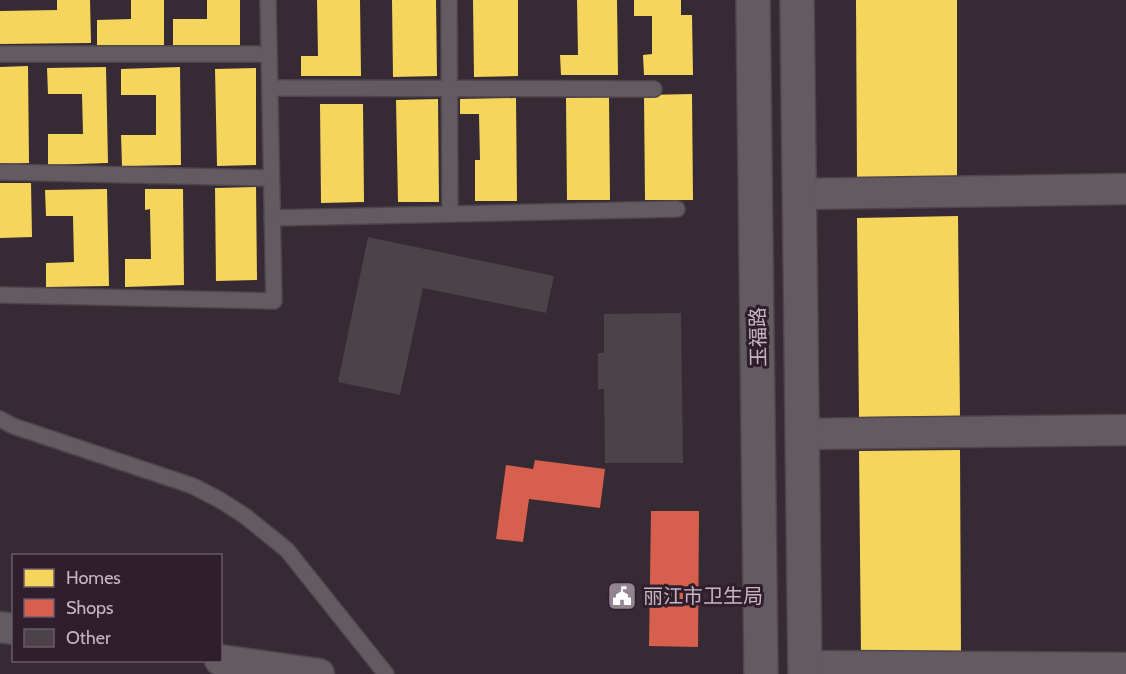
<svg xmlns="http://www.w3.org/2000/svg" width="1126" height="674" font-family="Cabin,'Noto Sans SC',sans-serif">
	<rect width="100%" height="100%" fill="#362a34"/>
	<g fill="#f6d55c">
		<polygon points="57,0 90,0 91,43 0,44 0,11 57,10"/>
		<polygon points="131,0 164,0 164,45 97,46 97,20 131,19"/>
		<polygon points="207,0 240,0 240,45 173,46 173,19 207,19"/>
		<polygon points="317,0 360,0 361,76 301,76 301,56 318,56"/>
		<polygon points="392,0 436,0 437,76 393,77"/>
		<polygon points="473,0 518,0 518,76 474,77"/>
		<polygon points="577,0 617,0 618,75 561,75 560,55 578,55"/>
		<polygon points="634,0 681,0 681,15 692,15 693,75 644,75 643,55 652,54 652,16 634,16"/>
		<polygon points="856,0 957,0 957,176 857,178"/>
		<polygon points="28,66 29,163 0,164 0,67"/>
		<polygon points="106,67 108,163 48,165 48,134 83,134 82,94 48,94 47,68"/>
		<polygon points="180,67 181,165 122,166 121,135 156,135 156,95 121,95 121,69"/>
		<polygon points="256,68 256,165 217,166 215,69"/>
		<polygon points="692,94 693,200 645,200 644,95"/>
		<polygon points="609,97 610,200 567,200 566,98"/>
		<polygon points="516,98 517,201 475,201 475,160 480,160 479,114 460,114 460,99"/>
		<polygon points="438,99 439,202 398,202 396,100"/>
		<polygon points="320,104 363,104 364,202 321,203"/>
		<polygon points="0,183 31,183 32,237 0,238"/>
		<polygon points="256,187 257,280 216,281 215,188"/>
		<polygon points="107,189 109,286 46,287 46,263 74,262 73,216 46,216 45,190"/>
		<polygon points="145,189 183,189 184,285 125,287 125,259 151,259 150,209 145,210"/>
		<polygon points="958,216 960,416 859,417 857,218"/>
		<polygon points="960,450 961,653 861,654 859,451"/>
	</g>
	<g fill="#d6604d">
		<polygon points="535,460 605,469 600,508 529,499 523,542 496,539 506,465 533,469"/>
		<polygon points="651,511 699,511 698,647 649,646"/>
	</g>
	<g fill="#4b424a">
		<polygon points="368,237 554,276 546,313 423,288 400,395 338,382"/>
		<polygon points="681,313 683,463 605,463 604,389 598,389 598,353 604,353 604,314"/>
	</g>
	<g fill="none" stroke-linecap="round" stroke-linejoin="round">
		<g stroke="#4f464d" stroke-width="18">
			<g id="service">
				<polyline points="449,0 450,214"/>
				<polyline points="0,54 269,54"/>
				<polyline points="270,88 654,89"/>
				<polyline points="0,172 271,178"/>
				<polyline points="272,218 677,209"/>
				<polyline points="0,295 274,301 268,0"/>
				<polyline points="0,419 13,426 193,486 220,500 245,516 287,550 386,674"/>
			</g>
		</g>
		<g stroke="#4f464d" stroke-width="33">
			<g id="minor">
				<polyline points="800,194 1126,189"/>
				<polyline points="803,434 1126,430"/>
				<polyline points="0,627 14,629"/>
				<polyline points="220,660 319,674"/>
				<polyline points="805,666 1126,668"/>
			</g>
		</g>
		<g stroke="#4f464d" stroke-width="36">
			<g id="tertiary">
				<polyline points="753,0 761,674"/>
				<polyline points="797,0 805,674"/>
			</g>
		</g>
		<use href="#service" stroke="#645a62" stroke-width="15"/>
		<use href="#minor" stroke="#645a62" stroke-width="30"/>
		<use href="#tertiary" stroke="#645a62" stroke-width="33"/>
	</g>
	<defs>
		<g id="civic-square" transform="scale(1.5)"><rect x="-9" y="-9" width="18" height="18" rx="4" fill="#948491" stroke="#2f1f2d"/><path d="M-.6-6.5H3V-4.5H.6V-3L4-1V1h2V6H-6V1h2V-1L-.6-3ZM-1.2 2.5V6h2.4V2.5Z" fill="#fff"/></g>
	</defs>
	<g fill-rule="evenodd">
		<use href="#civic-square" x="622" y="596"/>
	</g>
	<g text-anchor="middle" stroke-width="6" stroke-linejoin="round" paint-order="stroke">
		<g font-size="20" fill="#c6b5c3" stroke="#2f1f2d">
			<text transform="translate(758 337) rotate(-91)" y="7">玉福路</text>
		</g>
		<g font-size="20" fill="#c6b5c3" stroke="#2f1f2d" text-anchor="start">
			<text x="643" y="603">丽江市卫生局</text>
		</g>
	</g>
	<rect x="12" y="554" width="210" height="108" fill="#2f1f2d" stroke="#6b5b69" stroke-width="1.5"/>
	<rect x="24" y="569" width="30" height="18" fill="#f6d55c" stroke="#6b5b69" stroke-width="1.5"/>
	<text x="66" y="584" font-size="18" fill="#c6b5c3">Homes</text>
	<rect x="24" y="599" width="30" height="18" fill="#d6604d" stroke="#6b5b69" stroke-width="1.5"/>
	<text x="66" y="614" font-size="18" fill="#c6b5c3">Shops</text>
	<rect x="24" y="629" width="30" height="18" fill="#4b424a" stroke="#6b5b69" stroke-width="1.5"/>
	<text x="66" y="644" font-size="18" fill="#c6b5c3">Other</text>
</svg>
